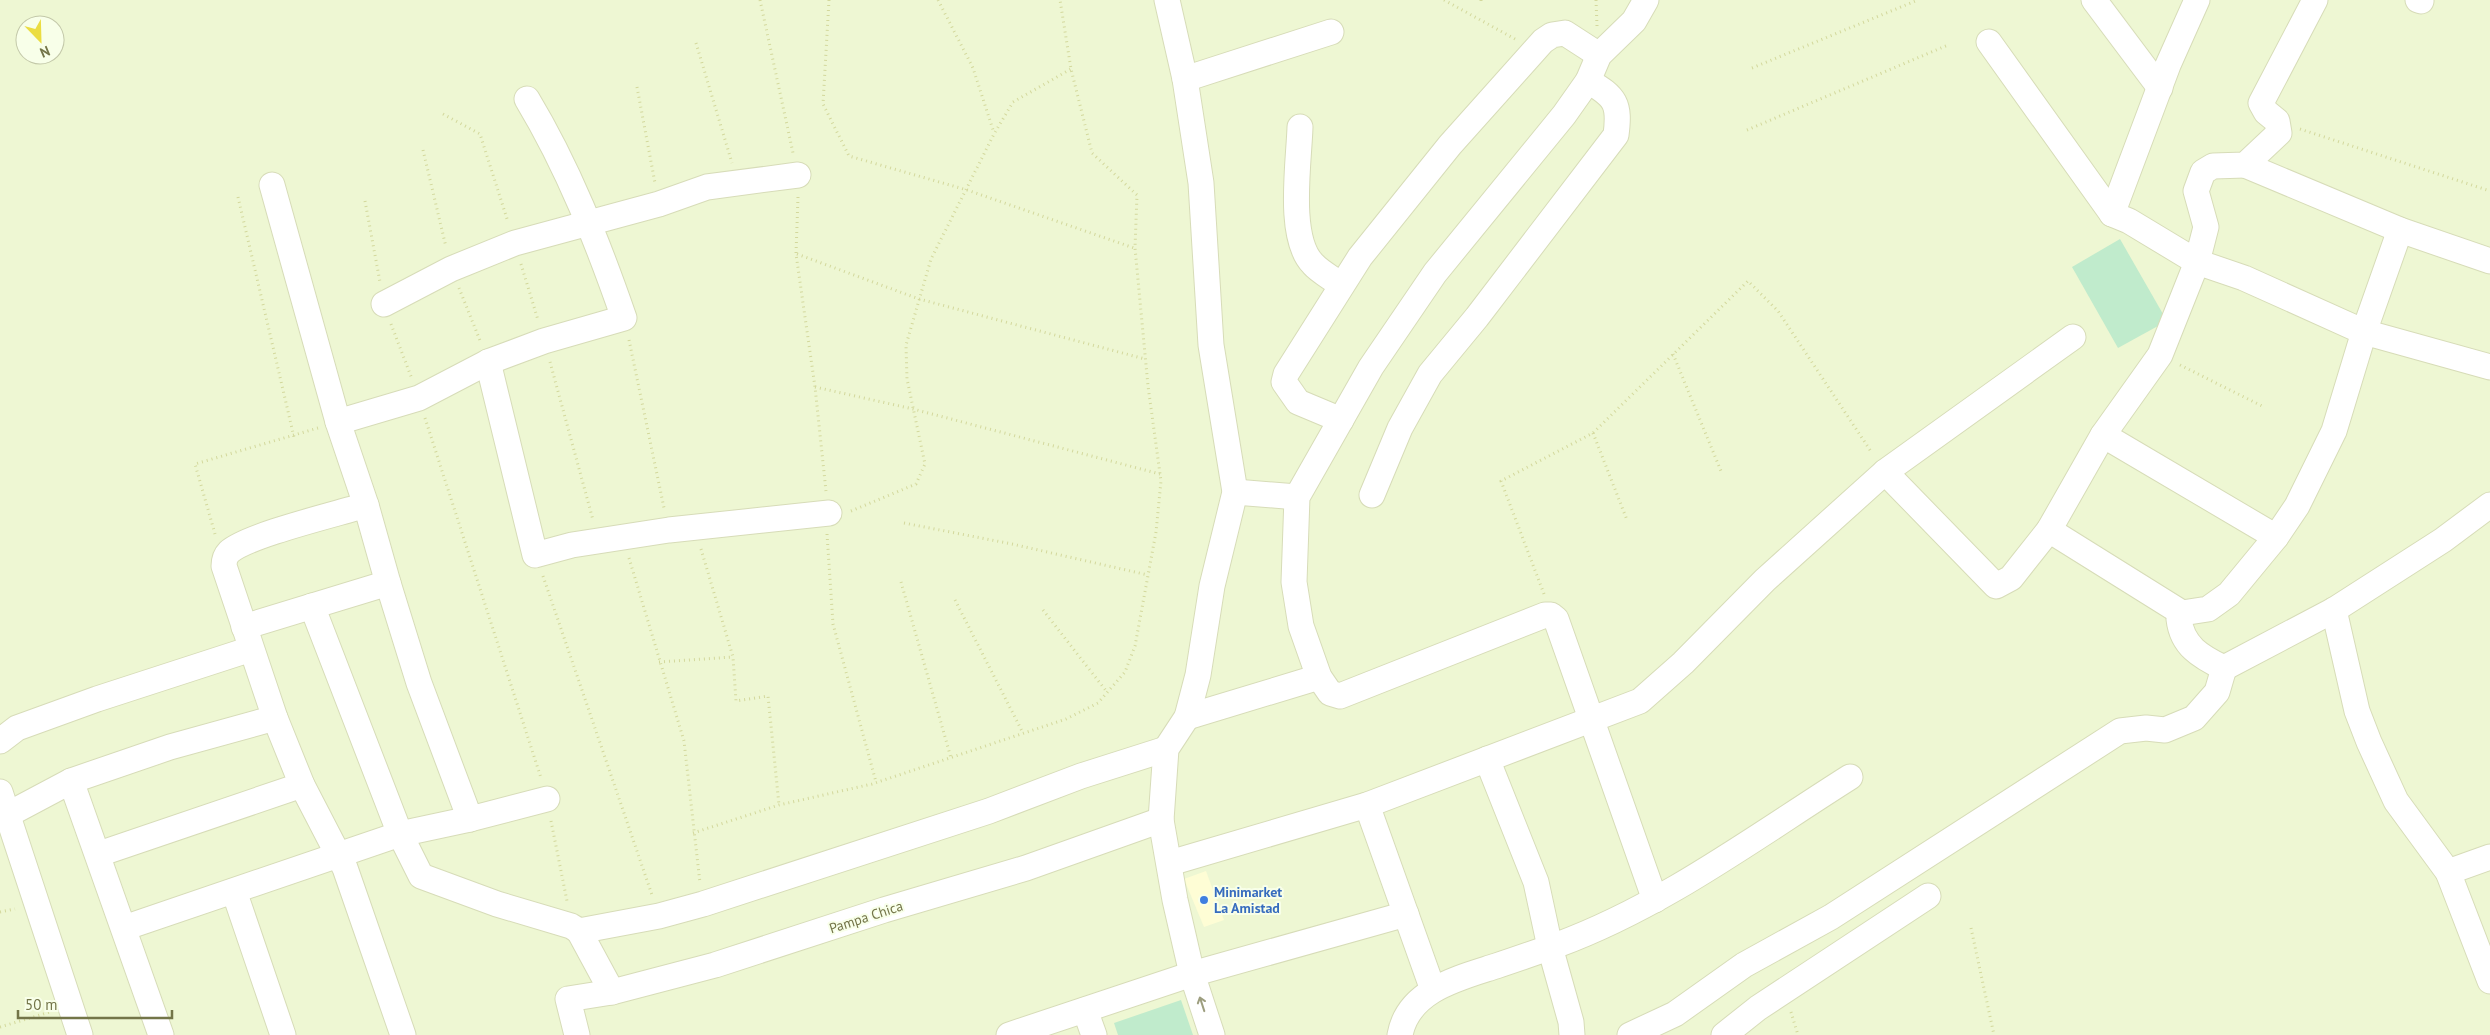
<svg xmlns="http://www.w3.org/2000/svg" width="2490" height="1035" font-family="'PT Sans',sans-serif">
	<rect width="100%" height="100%" fill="#f5fde2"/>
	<path fill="#eef7d3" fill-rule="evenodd" d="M0 0H2490V1035H0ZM25 25H55V55H25Z"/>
	<polygon fill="#fefdd5" points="1206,871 1224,920 1204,927 1184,879"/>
	<g fill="#c0ebcc">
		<polygon points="2120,239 2167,321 2118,348 2072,267"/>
		<polygon points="1181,1000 1193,1035 1118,1035 1114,1023"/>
	</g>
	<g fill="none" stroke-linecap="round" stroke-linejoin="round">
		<g stroke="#d7dcb8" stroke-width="27">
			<g id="minor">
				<polyline points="1167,0 1185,79 1201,183 1211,345 1235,492 1212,586 1198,675 1187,717 1166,749 1161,820 1175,900 1192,974 1212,1035"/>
				<polyline points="1646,0 1634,21 1599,55 1588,81 1564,115 1435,273 1371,367 1297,497 1294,582 1301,626 1319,677 1330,693 1340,696 1545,615 1551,615 1556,619 1655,900"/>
				<polyline points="2094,0 2160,88"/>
				<polyline points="2197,0 2168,65 2112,214 2129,221 2197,262 2244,278 2364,332 2490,367"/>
				<polyline points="2418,0 2421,1"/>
				<polyline points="1989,42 2112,214"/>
				<polyline points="1185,79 1331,32"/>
				<path d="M1300 127C1299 162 1287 238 1313 264 1320 272 1332 278 1341 285"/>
				<polyline points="2245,165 2400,230 2490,261"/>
				<polyline points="272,185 338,422 366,505 388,583 419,683 470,819"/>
				<polyline points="384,304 451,269 515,243 659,204 707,187 798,175"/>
				<polyline points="488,362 535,555 572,545 669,530 829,513"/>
				<polyline points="1341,420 1298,402 1284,382 1286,374 1360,257 1450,145 1543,41 1552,35 1565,33 1599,55"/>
				<path d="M338 422 419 398 488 362 544 341 624 318C598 243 568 167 527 99"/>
				<polyline points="2103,435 2276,537"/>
				<polyline points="1885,472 1996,586 2011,578 2049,530 2103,435 2160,355 2197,262 2206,227 2196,191 2203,172 2213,166 2245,165 2279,133 2277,121 2266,112 2261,103 2315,0"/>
				<polyline points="1235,492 1297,497"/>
				<path d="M1372 495 1400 428 1430 374 1477 317 1616 135C1620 104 1616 97 1588 81"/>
				<path d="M366 505C337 514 248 535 229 552 225 556 224 560 224 566L275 718 302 785 345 868 403 1035"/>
				<polyline points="2049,530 2182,613 2208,609 2229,594 2276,537 2297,506 2334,431 2364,332 2400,230"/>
				<polyline points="312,606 400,834 421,876 497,904 571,926 579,931 659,916 703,904 989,811 1081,776 1166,749"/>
				<polyline points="2334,610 2357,711 2369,742 2396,801 2448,872 2490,981"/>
				<path d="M2182 613 2179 619C2182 646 2201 657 2224 668L2334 610 2443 540 2490 505"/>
				<polyline points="244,627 388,583"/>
				<polyline points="1187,717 1319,677"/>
				<polyline points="0,741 17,728 97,699 251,649"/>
				<polyline points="1487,759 1536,882 1550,947 1571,1022 1572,1035"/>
				<polyline points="71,781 161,1035"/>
				<polyline points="0,792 80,1035"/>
				<polyline points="1367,805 1433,990"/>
				<polyline points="7,815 71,781 170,747 275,718"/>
				<polyline points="99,854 302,785"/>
				<polyline points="1170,863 1367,805 1640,701 1683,663 1765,580 1885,472 2073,337"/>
				<polyline points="2448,872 2490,857"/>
				<polyline points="234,891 283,1035"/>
				<polyline points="124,928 400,834 470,819 547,799"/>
				<polyline points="579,931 612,992"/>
				<polyline points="1085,1010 1094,1035"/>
				<polyline points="577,1035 568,999 612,992 715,965 884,910 1026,868 1161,820"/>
				<polyline points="1009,1035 1192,974 1406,914"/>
				<path d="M1400 1035C1408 990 1459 978 1496 966 1517 959 1537 952 1557 945 1663 906 1755 837 1850 777"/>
				<polyline points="1630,1035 1675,1014 1744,965 1831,917 2120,731 2146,728 2165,730 2194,718 2217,692 2224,668"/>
				<polyline points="1724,1035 1758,1008 1928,896"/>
			</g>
		</g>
		<g stroke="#d3d89c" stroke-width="3" stroke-dasharray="1 4" stroke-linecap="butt">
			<polyline points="760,0 793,153"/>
			<polyline points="829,0 823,104 849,156 967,190 1134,248"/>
			<polyline points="938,0 973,68 994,133"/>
			<polyline points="1444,0 1515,39"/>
			<polyline points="1481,0 1481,1"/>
			<polyline points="1596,0 1597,26"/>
			<polyline points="696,43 732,163"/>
			<polyline points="1752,68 1918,0"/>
			<polyline points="637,87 655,183"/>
			<polyline points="443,114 480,134 508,222"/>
			<polyline points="2300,129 2490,191"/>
			<polyline points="1747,130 1948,45"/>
			<polyline points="423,150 446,247"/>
			<polyline points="238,197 294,437"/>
			<polyline points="798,197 796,254 815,387 826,491"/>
			<polyline points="365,201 380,282"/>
			<polyline points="797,254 919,299 1145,359"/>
			<polyline points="521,264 538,320"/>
			<polyline points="459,288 481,343"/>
			<polyline points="391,324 412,379"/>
			<polyline points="629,340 664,508"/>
			<polyline points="1673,354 1721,471"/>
			<polyline points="550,362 593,520"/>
			<polyline points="2180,365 2262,406"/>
			<polyline points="815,387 913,409 1160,474"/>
			<polyline points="425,418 541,778"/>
			<polyline points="1593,433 1627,520"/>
			<polyline points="851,511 916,484 925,464 907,379 906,345 931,259 994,134 1013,102 1071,69"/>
			<polyline points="904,523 1012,544 1148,575"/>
			<polyline points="215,534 195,464 318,428"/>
			<polyline points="827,534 833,624 876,782"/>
			<polyline points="701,549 733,657 736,701 768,696 779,805"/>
			<polyline points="629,558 684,741 700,883"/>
			<polyline points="543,576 652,895"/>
			<polyline points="901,582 951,758"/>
			<polyline points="1544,594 1501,481 1593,433 1748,281 1778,311 1872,453"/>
			<polyline points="955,600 1023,733"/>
			<polyline points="1043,610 1107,692"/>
			<polyline points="659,662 733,657"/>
			<polyline points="551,821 567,901"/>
			<polyline points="693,833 779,805 872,784 1066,719 1098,703 1125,672 1135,646 1156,532 1161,481 1148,386 1135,248 1137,195 1092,153 1071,69 1060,0"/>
			<polyline points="0,912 15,909"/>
			<polyline points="1971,928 1994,1035"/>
			<polyline points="1791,1012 1798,1035"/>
			<polyline points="0,1027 50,1012"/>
		</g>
		<use href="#minor" stroke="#fff" stroke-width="25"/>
	</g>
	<defs><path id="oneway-shaft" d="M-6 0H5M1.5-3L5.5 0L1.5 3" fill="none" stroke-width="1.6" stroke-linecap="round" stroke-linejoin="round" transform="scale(1.25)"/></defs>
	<use stroke="#9d9e7f" href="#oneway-shaft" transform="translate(1202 1004) rotate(-108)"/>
	<circle fill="#3f7fe0" stroke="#f8ffe9" stroke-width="2" cx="1204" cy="900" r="5"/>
	<g text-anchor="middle" stroke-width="4" stroke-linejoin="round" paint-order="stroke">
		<g font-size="14" font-weight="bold" fill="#366cbe" stroke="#f8ffe9" text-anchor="start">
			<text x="1214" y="897">Minimarket<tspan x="1214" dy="16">La Amistad</tspan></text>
		</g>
		<g font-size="14" fill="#737548" stroke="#f8ffe9">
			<text transform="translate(866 917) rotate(-18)" y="5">Pampa Chica</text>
		</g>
	</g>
	<g transform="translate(40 40) rotate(157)"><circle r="24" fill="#f8ffe9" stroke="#c3c8a9"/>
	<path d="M0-4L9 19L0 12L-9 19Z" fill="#ebdd42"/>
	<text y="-8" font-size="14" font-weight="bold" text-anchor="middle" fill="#737548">N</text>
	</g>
	<path d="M18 1010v8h154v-8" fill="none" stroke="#737548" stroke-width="2.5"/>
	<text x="25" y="1010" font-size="15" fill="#737548" stroke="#f8ffe9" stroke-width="4" paint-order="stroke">50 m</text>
</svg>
